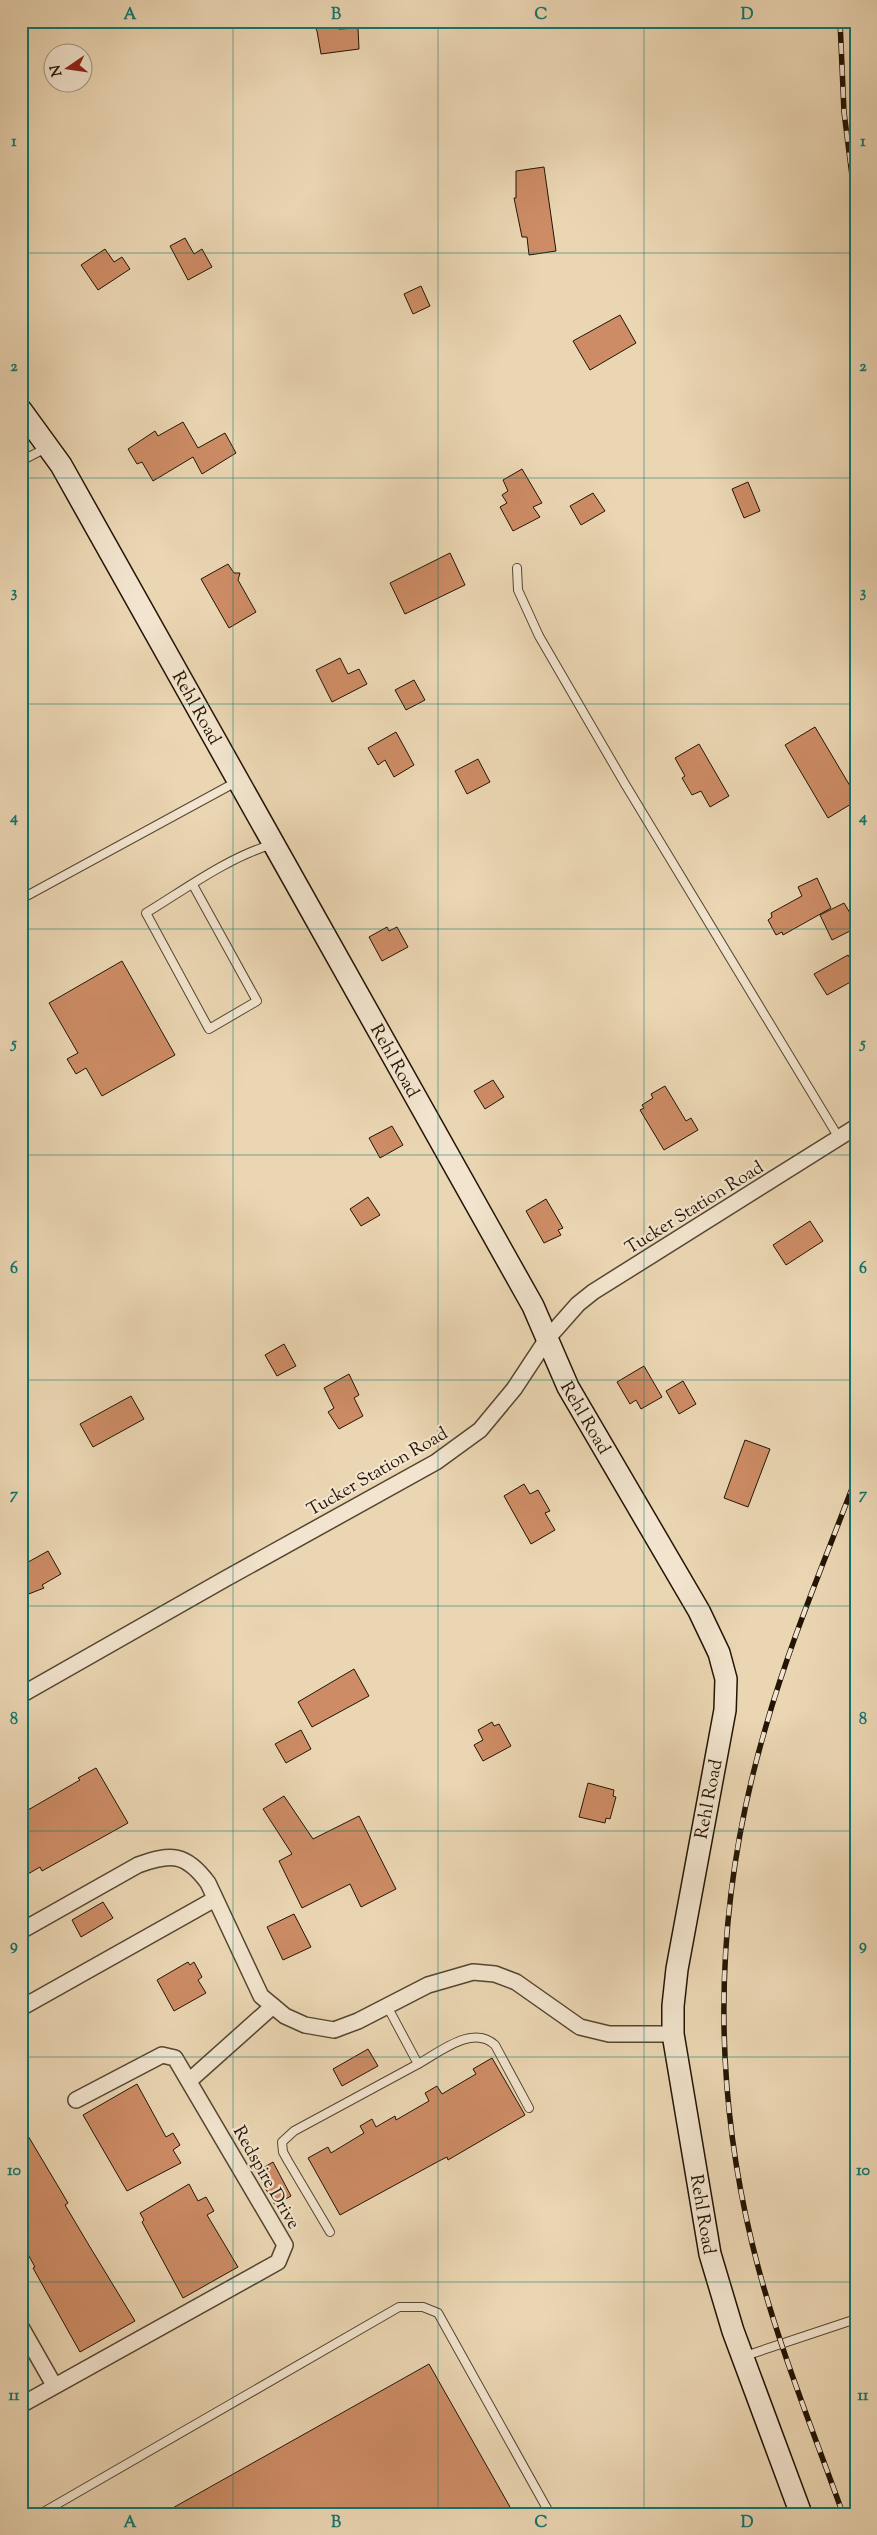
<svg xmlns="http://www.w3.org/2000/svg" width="877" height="2535" font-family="'Sorts Mill Goudy',serif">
	<rect width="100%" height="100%" fill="#ebd6b3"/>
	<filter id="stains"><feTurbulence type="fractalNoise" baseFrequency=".004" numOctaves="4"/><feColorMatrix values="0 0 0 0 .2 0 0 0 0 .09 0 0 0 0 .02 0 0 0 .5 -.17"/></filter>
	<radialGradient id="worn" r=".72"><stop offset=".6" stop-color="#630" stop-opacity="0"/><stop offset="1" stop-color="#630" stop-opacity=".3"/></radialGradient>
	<g fill="#cd8c65" stroke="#231504">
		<polygon points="312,21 334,21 339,29 358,28 359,49 321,54 317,31"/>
		<polygon points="544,167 556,251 529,255 527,237 522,237 514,198 516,198 516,171"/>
		<polygon points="185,238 194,254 202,249 212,267 188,280 170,246"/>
		<polygon points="105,249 114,262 122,257 130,269 98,290 81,265"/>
		<polygon points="421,286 430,306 413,314 404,294"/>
		<polygon points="620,315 636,343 590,370 573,341"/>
		<polygon points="183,422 198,448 225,433 236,453 202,474 193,457 153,481 142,462 137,464 128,449 155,431 158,436"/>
		<polygon points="522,469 542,503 533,507 540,517 513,531 500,507 507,503 502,495 508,491 503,480"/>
		<polygon points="748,482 760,511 744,518 732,489"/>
		<polygon points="593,493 605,511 581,525 570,506"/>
		<polygon points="450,553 465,585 405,614 390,583"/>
		<polygon points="228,564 234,573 240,573 238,580 256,612 229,628 201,579"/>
		<polygon points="340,658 348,674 359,669 367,684 332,702 316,670"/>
		<polygon points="414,680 425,700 406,710 395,690"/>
		<polygon points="815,727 856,796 856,801 828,818 785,745"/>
		<polygon points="396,732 414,765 394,777 385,760 378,765 368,748"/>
		<polygon points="699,744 729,796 710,807 701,791 692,795 682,778 685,776 675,758"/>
		<polygon points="478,759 490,782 467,794 455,771"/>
		<polygon points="817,878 831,908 783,935 782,932 776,935 768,920 772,917 771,913 802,896 798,887"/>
		<polygon points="844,903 856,923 856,928 832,940 820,915"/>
		<polygon points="387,927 389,931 397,927 408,947 382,961 369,937"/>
		<polygon points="848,955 856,968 856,979 827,995 814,974"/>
		<polygon points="122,961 175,1055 102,1096 86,1068 76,1074 67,1059 78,1053 49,1003"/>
		<polygon points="493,1080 504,1097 485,1109 474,1091"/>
		<polygon points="665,1086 686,1121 691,1118 698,1130 664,1150 640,1110 644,1108 642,1105 653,1098 651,1094"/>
		<polygon points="392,1126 403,1145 380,1158 369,1138"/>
		<polygon points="368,1197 380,1215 361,1226 350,1209"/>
		<polygon points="546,1199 563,1228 558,1230 561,1235 544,1243 526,1211"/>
		<polygon points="810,1221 823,1241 786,1265 773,1245"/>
		<polygon points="284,1344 296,1366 277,1376 265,1355"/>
		<polygon points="644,1366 662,1397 641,1409 636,1400 630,1404 617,1382"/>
		<polygon points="349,1374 359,1395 354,1398 363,1416 339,1429 328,1412 334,1408 324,1388"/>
		<polygon points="683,1381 696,1404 679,1414 666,1391"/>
		<polygon points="131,1396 144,1419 93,1447 80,1424"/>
		<polygon points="745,1440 770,1449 748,1507 724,1498"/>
		<polygon points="524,1484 530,1494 538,1490 550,1511 545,1513 555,1530 531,1544 504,1496"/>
		<polygon points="48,1551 61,1574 42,1585 44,1588 21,1597 21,1566"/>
		<polygon points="354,1669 369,1696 312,1727 298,1702"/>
		<polygon points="492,1722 494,1726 499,1724 511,1746 483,1761 474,1745 483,1740 478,1730"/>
		<polygon points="301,1730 311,1749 286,1763 275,1744"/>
		<polygon points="96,1768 128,1823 42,1871 40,1867 21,1878 21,1814 80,1780 78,1778"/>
		<polygon points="588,1783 614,1790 613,1796 616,1797 610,1819 606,1818 605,1823 579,1817"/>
		<polygon points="284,1796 313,1839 359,1816 396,1889 361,1907 350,1884 302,1908 279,1861 292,1854 263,1809"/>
		<polygon points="103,1902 113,1918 81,1937 72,1920"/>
		<polygon points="294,1914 311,1947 283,1960 267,1927"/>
		<polygon points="188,1962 190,1965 194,1962 202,1977 198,1980 206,1993 174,2011 157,1980"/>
		<polygon points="368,2049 378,2066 342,2086 333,2069"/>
		<polygon points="492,2058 525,2115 448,2160 447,2157 439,2161 340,2215 308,2158 328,2147 331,2153 364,2133 360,2126 372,2119 376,2127 395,2116 396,2120 429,2101 425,2093 437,2086 442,2094 476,2074 473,2069"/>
		<polygon points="137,2084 166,2137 173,2133 180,2145 173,2150 181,2163 127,2191 83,2115"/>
		<polygon points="21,2124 68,2203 65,2205 90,2247 135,2321 80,2352 33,2268 35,2267 21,2242"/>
		<polygon points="273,2162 291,2196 275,2205 256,2172"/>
		<polygon points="189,2184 198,2201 206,2197 214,2211 207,2215 238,2267 183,2298 142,2222 144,2220 140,2213"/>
		<polygon points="429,2364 514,2514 162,2514 397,2382"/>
	</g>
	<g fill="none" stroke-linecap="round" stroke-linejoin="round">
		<g stroke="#554530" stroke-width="10">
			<g id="lane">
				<polyline points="21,461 46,448"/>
				<polyline points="517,568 518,590 539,636 625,784 839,1138"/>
				<path d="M193 885 257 1001 209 1029 146 913C187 888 227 858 273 844"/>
				<polyline points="21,899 238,781"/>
				<path d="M387 2006 418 2064C440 2052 473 2024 495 2045L529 2108"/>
				<polyline points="330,2232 288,2161 283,2152 282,2142 294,2131 418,2064"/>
				<polyline points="745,2356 856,2319"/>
				<polyline points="40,2514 399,2307 423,2307 438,2313 550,2514"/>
			</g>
		</g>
		<g stroke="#554530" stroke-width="18">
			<g id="street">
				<polyline points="21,1695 225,1579 436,1462 480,1430 514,1389 547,1339 578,1304 593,1292 856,1127"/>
				<path d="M21 1931 138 1865C171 1853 186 1853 208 1883L261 1996 285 2016 305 2025 334 2030 358 2021 428 1985 473 1972 495 1974 516 1982 580 2027 609 2034H673"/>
				<polyline points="21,2008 215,1899"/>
				<polyline points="189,2081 273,2006"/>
				<polyline points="21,2327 54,2385"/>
				<polyline points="21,2405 278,2262 285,2245 175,2058 162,2055 76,2100"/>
			</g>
		</g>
		<g stroke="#231504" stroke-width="24">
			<g id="secondary">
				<path id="s1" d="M21 410 61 465 533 1306 568 1387 699 1611 719 1653 726 1679 725 1710 677 1969 673 2006V2034L710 2254 733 2331 801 2514"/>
			</g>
		</g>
		<use href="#lane" stroke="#f2e4ce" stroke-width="8"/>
		<use href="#street" stroke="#f2e4ce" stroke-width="15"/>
		<use href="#secondary" stroke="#f2e4ce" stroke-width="21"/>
		<g stroke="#231504" stroke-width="5.5">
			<g id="rail">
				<polyline points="840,21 844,112 856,208"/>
				<path d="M843 2514C811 2425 774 2335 752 2243 710 2069 715 1898 766 1726 790 1642 825 1560 856 1478"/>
			</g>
		</g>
		<use href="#rail" stroke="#f2e4ce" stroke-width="4" stroke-dasharray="11" stroke-linecap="butt"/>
	</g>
	<path fill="none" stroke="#0f766e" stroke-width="1" stroke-opacity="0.55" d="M233 21V2514M438 21V2514M644 21V2514M21 253H856M21 478H856M21 704H856M21 929H856M21 1155H856M21 1380H856M21 1606H856M21 1831H856M21 2057H856M21 2282H856"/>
	<g text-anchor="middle" stroke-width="4.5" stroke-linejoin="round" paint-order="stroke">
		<g font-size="18" fill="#231504" stroke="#f2e4ce">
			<text dy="6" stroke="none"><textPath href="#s1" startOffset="346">Rehl Road</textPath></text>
			<text dy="6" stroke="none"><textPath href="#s1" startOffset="751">Rehl Road</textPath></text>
			<text transform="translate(694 1207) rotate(-32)" y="6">Tucker Station Road</text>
			<text dy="6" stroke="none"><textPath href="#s1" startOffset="1156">Rehl Road</textPath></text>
			<text transform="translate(377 1471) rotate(-30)" y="6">Tucker Station Road</text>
			<text transform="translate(708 1799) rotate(-79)" y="6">Rehl Road</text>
			<text transform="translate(267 2177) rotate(60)" y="6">Redspire Drive</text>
			<text dy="6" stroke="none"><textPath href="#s1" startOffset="1996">Rehl Road</textPath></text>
		</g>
	</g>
	<rect width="877" height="2535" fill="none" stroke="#ebd6b3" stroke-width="55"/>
	<g transform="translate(68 68) rotate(257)"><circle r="24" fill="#f2e4ce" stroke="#9f917d"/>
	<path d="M0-4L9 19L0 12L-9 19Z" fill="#8f2418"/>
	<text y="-8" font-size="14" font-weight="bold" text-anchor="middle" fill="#231504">N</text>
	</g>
	<rect x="28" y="28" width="822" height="2480" fill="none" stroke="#0f766e" stroke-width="2"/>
	<g font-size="16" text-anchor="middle" font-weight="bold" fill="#0f766e">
		<text x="130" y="19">A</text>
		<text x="336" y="19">B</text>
		<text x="541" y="19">C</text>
		<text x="747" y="19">D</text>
		<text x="14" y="146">1</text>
		<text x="863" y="146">1</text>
		<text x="14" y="371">2</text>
		<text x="863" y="371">2</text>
		<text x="14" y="597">3</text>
		<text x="863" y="597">3</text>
		<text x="14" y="822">4</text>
		<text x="863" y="822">4</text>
		<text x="14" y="1048">5</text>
		<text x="863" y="1048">5</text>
		<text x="14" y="1273">6</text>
		<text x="863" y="1273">6</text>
		<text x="14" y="1499">7</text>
		<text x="863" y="1499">7</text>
		<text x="14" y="1724">8</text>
		<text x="863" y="1724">8</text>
		<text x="14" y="1950">9</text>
		<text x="863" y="1950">9</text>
		<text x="14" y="2175">10</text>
		<text x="863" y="2175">10</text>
		<text x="14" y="2400">11</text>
		<text x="863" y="2400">11</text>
		<text x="130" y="2527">A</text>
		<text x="336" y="2527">B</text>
		<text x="541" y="2527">C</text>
		<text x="747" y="2527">D</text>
	</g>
	<rect width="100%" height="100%" filter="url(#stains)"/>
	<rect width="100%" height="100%" fill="url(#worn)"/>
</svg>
